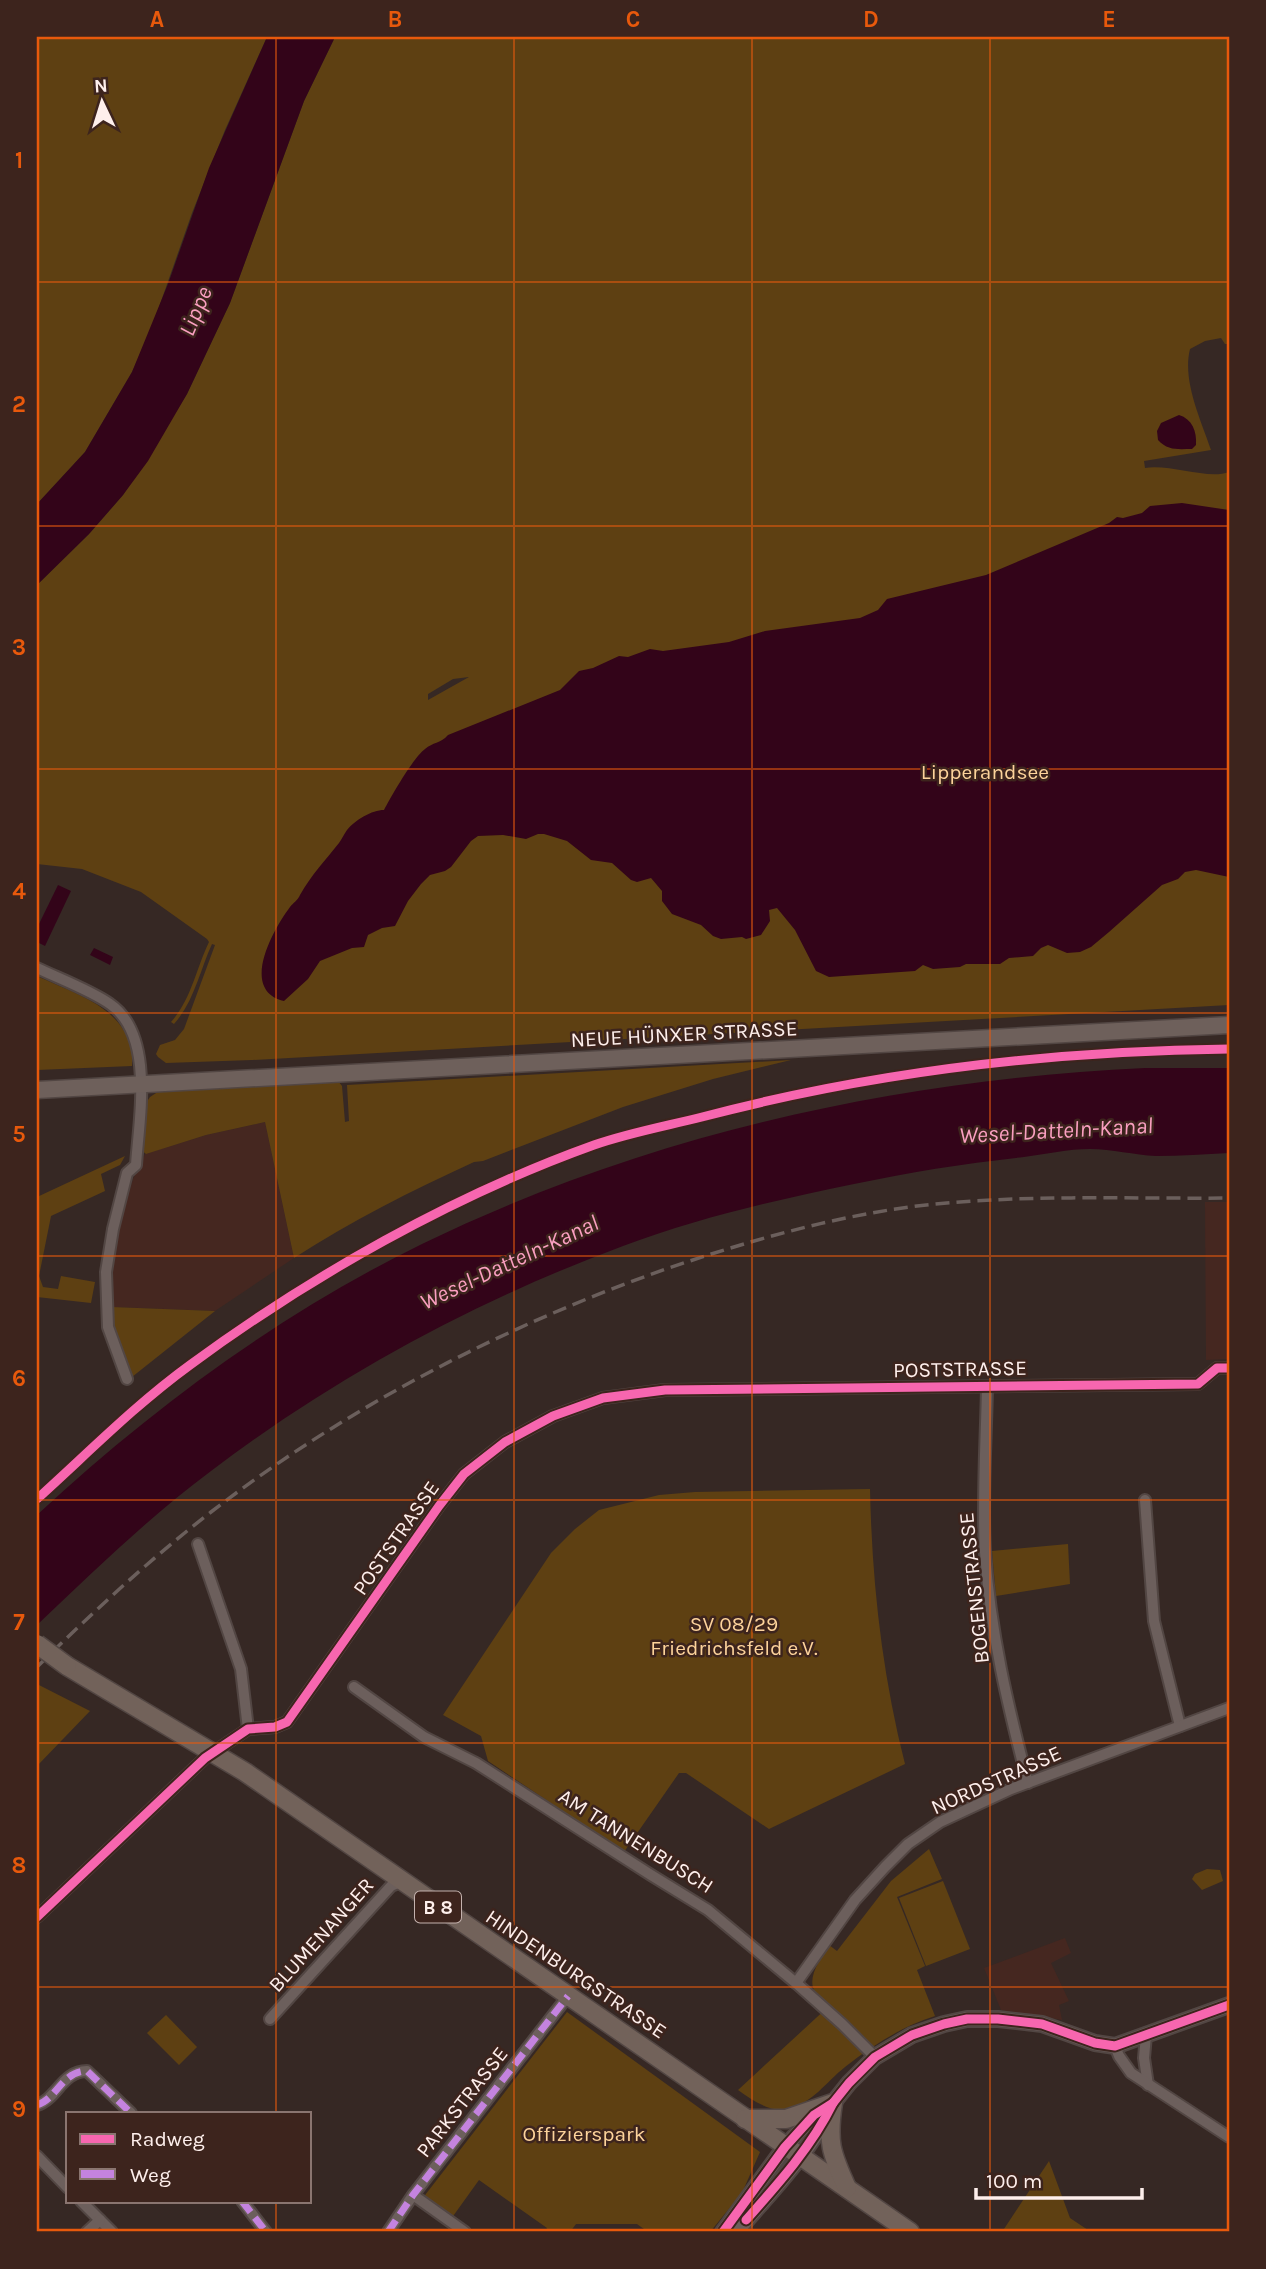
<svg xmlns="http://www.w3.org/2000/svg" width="1266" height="2269" font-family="Karla,sans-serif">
	<rect width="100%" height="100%" fill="#362824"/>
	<g fill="#452720">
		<polygon points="265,1122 294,1258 215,1311 112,1307 111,1275 118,1232 133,1179 145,1154 206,1135"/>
		<polygon points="1205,1202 1229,1202 1229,1359 1206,1360"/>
		<polygon points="1065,1938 1071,1953 1051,1963 1069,2001 1059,2005 1062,2020 1001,2010 984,1968"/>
	</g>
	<g fill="#5e4012" fill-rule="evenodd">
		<polygon points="37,37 267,37 225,130 192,213 152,327 132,372 85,452 37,504"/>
		<path d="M335 37H1229V344H1225L1221 338 1205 341 1190 349C1182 381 1201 420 1211 450L1144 461 1145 468C1171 464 1208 480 1229 472V1005L252 1060 166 1063 158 1057 156 1054 160 1045 175 1040 184 1029 215 945 212 944C200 970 194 1002 174 1024L171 1022C191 1000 196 969 209 942L207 939 141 892 82 869 37 864V585L89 534 123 495 187 394 230 303 304 101ZM469 677 428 700V694L453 679Z"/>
		<path d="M37 976C71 992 118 1005 130 1044 133 1050 132 1059 132 1066L37 1070Z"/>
		<path d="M791 1060 713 1079 623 1107 483 1161 474 1162C411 1191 351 1221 294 1258L265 1122 206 1135 146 1154 140 1149 146 1103 150 1097 159 1091 338 1081 342 1086 345 1122 349 1121 347 1085Z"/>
		<polygon points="125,1156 120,1165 101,1174 105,1191 51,1216 39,1276 43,1287 58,1289 61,1276 95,1282 91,1303 37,1297 37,1197"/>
		<polygon points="112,1307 215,1311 132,1377 114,1326"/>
		<path d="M870 1489C872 1583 882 1673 905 1764L769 1829 686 1773H679L624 1852 488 1761 481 1736 443 1715 551 1553 575 1529 599 1510 659 1495 695 1492Z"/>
		<polygon points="1068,1544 1070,1584 996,1596 992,1551"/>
		<polygon points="37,1684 90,1711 37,1766"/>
		<path d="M929 1849 942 1879 897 1897 925 1966 917 1970 935 2016C901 2027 873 2045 845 2067 826 2082 813 2103 788 2109 770 2113 752 2100 738 2090L829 2006C825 2002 819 1998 816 1994 805 1978 821 1959 829 1945L837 1951 891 1881Z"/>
		<polygon points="1207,1869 1220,1870 1223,1881 1202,1890 1192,1879 1195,1874"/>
		<polygon points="943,1881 970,1949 926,1966 899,1898"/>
		<polygon points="567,2012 760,2152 742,2193 710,2232 648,2232 637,2224 576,2224 570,2232 545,2232 547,2228 479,2180 451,2219 422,2199"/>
		<polygon points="166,2015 197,2047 179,2065 147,2033"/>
		<polygon points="1049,2161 1070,2218 1091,2232 1002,2232"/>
	</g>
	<g fill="#330419">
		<polygon points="267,37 335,37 304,101 230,303 187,394 148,461 123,495 89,534 37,585 37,504 85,452 132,372 168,284 209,168"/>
		<path d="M1179 415C1192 419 1197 431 1196 445L1192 449C1178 449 1168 451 1158 440L1157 431 1161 423Z"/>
		<path d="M1182 503 1229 510V877L1196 870 1185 872 1178 879 1162 885 1109 932 1091 947 1080 952 1067 953 1048 945 1041 948 1033 956 1009 958 1000 964H966L960 967 933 969 923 965 915 971 829 977 816 971 795 930 777 908 769 910 770 921 761 935 746 939 742 937 721 939 713 936 701 925 672 914 662 901V891L651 878 637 882 631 880 612 863 591 860 567 841 544 834H538L526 839 503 835 478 836 471 841 451 867 445 871 430 875 421 884 408 901 395 926 382 928 368 935 364 947 352 948 320 961 308 979 284 1001C239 990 273 930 290 907 293 903 298 900 300 895 312 874 324 862 339 843 342 839 344 834 347 830 355 820 372 810 384 810 392 795 413 758 425 749 433 742 440 744 448 735L560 690 579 671 593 668 619 656 628 657 650 649 663 651 729 642 765 631 860 618 878 610 887 599 986 575 1109 523 1117 517 1123 518 1142 513 1150 506Z"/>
		<polygon points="58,885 71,891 45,946 37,942 37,928"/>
		<polygon points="94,948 113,957 110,965 90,955"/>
		<path d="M1145 1068H1229V1153C1205 1154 1180 1156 1156 1156 1134 1155 1112 1149 1090 1149 1068 1149 1046 1154 1024 1157 967 1163 910 1172 854 1184 776 1200 698 1218 623 1246 475 1301 336 1376 211 1471 149 1517 93 1572 37 1625V1515C152 1408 281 1313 422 1244 648 1134 895 1080 1145 1068Z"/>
	</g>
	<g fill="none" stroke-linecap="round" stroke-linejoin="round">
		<g stroke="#524643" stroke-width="14">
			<g id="minor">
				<path d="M37 968C58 978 92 991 110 1004 155 1035 139 1119 136 1165L127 1173 113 1229 106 1272 108 1327 127 1379"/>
				<path d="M987 1387C986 1442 982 1497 985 1552 990 1631 1008 1707 1028 1783"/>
				<polyline points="1145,1500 1154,1621 1180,1726"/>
				<polyline points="198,1544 241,1669 248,1729"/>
				<polyline points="354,1687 424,1737 476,1763 651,1875 708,1910 796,1983 842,2024 875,2057"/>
				<polyline points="37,1917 205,1758 248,1729 275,1727 287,1722 439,1506 464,1474 505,1442 553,1416 603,1398 665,1390 1198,1384 1217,1368 1229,1368"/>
				<polyline points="796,1983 855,1900 885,1867 908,1844 940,1822 1011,1789 1229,1708"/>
				<polyline points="270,2019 391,1886 403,1881"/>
				<polyline points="1146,2035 1144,2058 1148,2085"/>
				<polyline points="1115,2046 1119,2056 1131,2073 1229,2137"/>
				<path d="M37 2105C57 2099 62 2071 87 2071L131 2113"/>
				<polyline points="37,2156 68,2188"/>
				<polyline points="413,2195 465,2232"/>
				<polyline points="81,2201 112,2232"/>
				<polyline points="242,2201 266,2232"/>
				<polyline points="87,2232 100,2220"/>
				<polyline points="388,2232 413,2195 568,1996"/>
			</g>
		</g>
		<g stroke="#524643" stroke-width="18">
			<g id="tertiary">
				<polyline points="723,2232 785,2147 814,2115 833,2103 849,2083 875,2057 912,2035 944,2024 967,2019 998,2019 1042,2024 1095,2043 1115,2046 1229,2005"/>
				<path d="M736 2232C768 2195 808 2154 830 2110"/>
			</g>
		</g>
		<g stroke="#524643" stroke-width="19">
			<polyline id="secondary" points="37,1090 1229,1025"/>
		</g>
		<g stroke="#524643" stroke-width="21">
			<g id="primary">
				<polyline points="67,1666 245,1772 910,2232"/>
				<path d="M745 2119H786L833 2103C827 2142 831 2153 847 2188"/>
			</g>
		</g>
		<use href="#minor" stroke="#6c5f5c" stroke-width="10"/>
		<use href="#tertiary" stroke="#6c5f5c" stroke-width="14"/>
		<use href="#secondary" stroke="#6e605b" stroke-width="16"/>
		<use href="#primary" stroke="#72625a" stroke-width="18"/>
		<path stroke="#6b5f5c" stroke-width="3.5" stroke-dasharray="14 7" stroke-linecap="butt" d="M37 1667C92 1613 149 1560 211 1512 347 1407 504 1326 666 1269 748 1241 831 1217 917 1206 1020 1194 1126 1199 1229 1198"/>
		<g stroke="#524643" stroke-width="21" stroke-linecap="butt">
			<polyline id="primary-bridge" points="37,1644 67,1666"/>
		</g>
		<use href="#primary-bridge" stroke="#72625a" stroke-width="18"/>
		<g stroke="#c483df" stroke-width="7" stroke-dasharray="14 7" stroke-linecap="butt">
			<path d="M37 2105C57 2099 62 2071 87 2071L131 2113"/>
			<polyline points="242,2201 266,2232"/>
			<polyline points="388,2232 413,2195 568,1996"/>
		</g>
		<g stroke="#3d241d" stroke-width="13">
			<g id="cycleway">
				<path d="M37 1499C87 1454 135 1405 190 1365 311 1276 452 1196 594 1145 628 1133 666 1126 702 1117 873 1072 1052 1051 1229 1049"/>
				<polyline points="37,1917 205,1758 248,1729 275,1727 287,1722 439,1506 464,1474 505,1442 553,1416 603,1398 665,1390 1198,1384 1217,1368 1229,1368"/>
				<path d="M746 2220C778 2184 812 2146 833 2103"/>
				<polyline points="723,2232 785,2147 814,2115 833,2103 849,2083 875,2057 912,2035 944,2024 967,2019 998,2019 1042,2024 1095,2043 1115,2046 1229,2005"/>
			</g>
		</g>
		<use href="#cycleway" stroke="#f766af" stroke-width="9"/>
	</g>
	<path fill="none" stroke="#e8590c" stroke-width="2" stroke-opacity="0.55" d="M276 37V2113M514 37V2232M752 37V2232M990 37V2232M37 282H1229M37 526H1229M37 769H1229M37 1013H1229M37 1256H1229M37 1500H1229M37 1743H1229M37 1987H1229M276 2201V2232"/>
	<g text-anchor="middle" stroke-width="5" stroke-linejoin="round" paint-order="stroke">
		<rect fill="#3d241d" stroke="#c4b2ae" stroke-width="2" x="415" y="1891.5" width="46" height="31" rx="5"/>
		<g font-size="19" font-weight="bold" fill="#feefec">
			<text x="438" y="1914">B 8</text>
		</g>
		<g font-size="21" fill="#fdd39b" stroke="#3d241d">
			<text x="985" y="779">Lipperandsee</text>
			<text x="734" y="1631">SV 08/29<tspan x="734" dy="24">Friedrichsfeld e.V.</tspan></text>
			<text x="584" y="2141">Offizierspark</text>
		</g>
		<g font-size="21" fill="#feefec" stroke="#3d241d">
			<text transform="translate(684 1034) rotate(-3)" y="7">NEUE HÜNXER STRASSE</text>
			<text transform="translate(960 1369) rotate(-1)" y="7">POSTSTRASSE</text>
			<text transform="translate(396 1538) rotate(-55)" y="7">POSTSTRASSE</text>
			<text transform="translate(974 1588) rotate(-96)" y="7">BOGENSTRASSE</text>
			<text transform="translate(996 1780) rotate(-24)" y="7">NORDSTRASSE</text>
			<text transform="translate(636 1841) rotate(32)" y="7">AM TANNENBUSCH</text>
			<text transform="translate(321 1935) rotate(-48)" y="7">BLUMENANGER</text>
			<text transform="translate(576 1974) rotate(34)" y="7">HINDENBURGSTRASSE</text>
			<text transform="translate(462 2102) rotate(-52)" y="7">PARKSTRASSE</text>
		</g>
		<g font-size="23" font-style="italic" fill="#fa9fc0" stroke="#3d241d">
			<text transform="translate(195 311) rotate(-67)" y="8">Lippe</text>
			<text transform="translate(1056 1130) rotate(-3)" y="8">Wesel-Datteln-Kanal</text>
			<text transform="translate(509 1262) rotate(-25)" y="8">Wesel-Datteln-Kanal</text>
		</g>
	</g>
	<rect width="1266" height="2269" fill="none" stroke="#3d241d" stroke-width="77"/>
	<rect x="66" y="2112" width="245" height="91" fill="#3d241d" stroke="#8a7570" stroke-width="2"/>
	<rect x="80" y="2134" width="35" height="10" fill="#f766af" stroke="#8a7570" stroke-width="2"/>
	<text x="130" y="2146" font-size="21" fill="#feefec">Radweg</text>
	<rect x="80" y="2169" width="35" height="10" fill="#c483df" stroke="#8a7570" stroke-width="2"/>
	<text x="130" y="2182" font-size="21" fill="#feefec">Weg</text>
	<g transform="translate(102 102) rotate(356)" stroke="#3d241d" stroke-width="5" paint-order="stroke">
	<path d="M0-5L12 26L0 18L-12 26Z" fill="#feefec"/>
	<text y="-10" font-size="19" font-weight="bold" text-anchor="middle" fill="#feefec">N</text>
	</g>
	<path d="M976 2188v10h166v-10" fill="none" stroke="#feefec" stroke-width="3.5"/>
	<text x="986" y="2188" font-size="21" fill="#feefec" stroke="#3d241d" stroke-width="5" paint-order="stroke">100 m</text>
	<rect x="38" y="38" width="1190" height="2192" fill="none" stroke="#e8590c" stroke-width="2.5"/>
	<g font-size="23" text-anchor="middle" font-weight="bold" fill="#e8590c">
		<text x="157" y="27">A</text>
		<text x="395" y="27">B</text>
		<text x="633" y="27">C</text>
		<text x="871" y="27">D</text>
		<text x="1109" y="27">E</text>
		<text x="19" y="168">1</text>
		<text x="19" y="412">2</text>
		<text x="19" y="655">3</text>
		<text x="19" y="899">4</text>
		<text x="19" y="1142">5</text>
		<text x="19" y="1386">6</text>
		<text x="19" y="1630">7</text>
		<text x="19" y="1873">8</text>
		<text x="19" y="2117">9</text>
	</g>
</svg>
